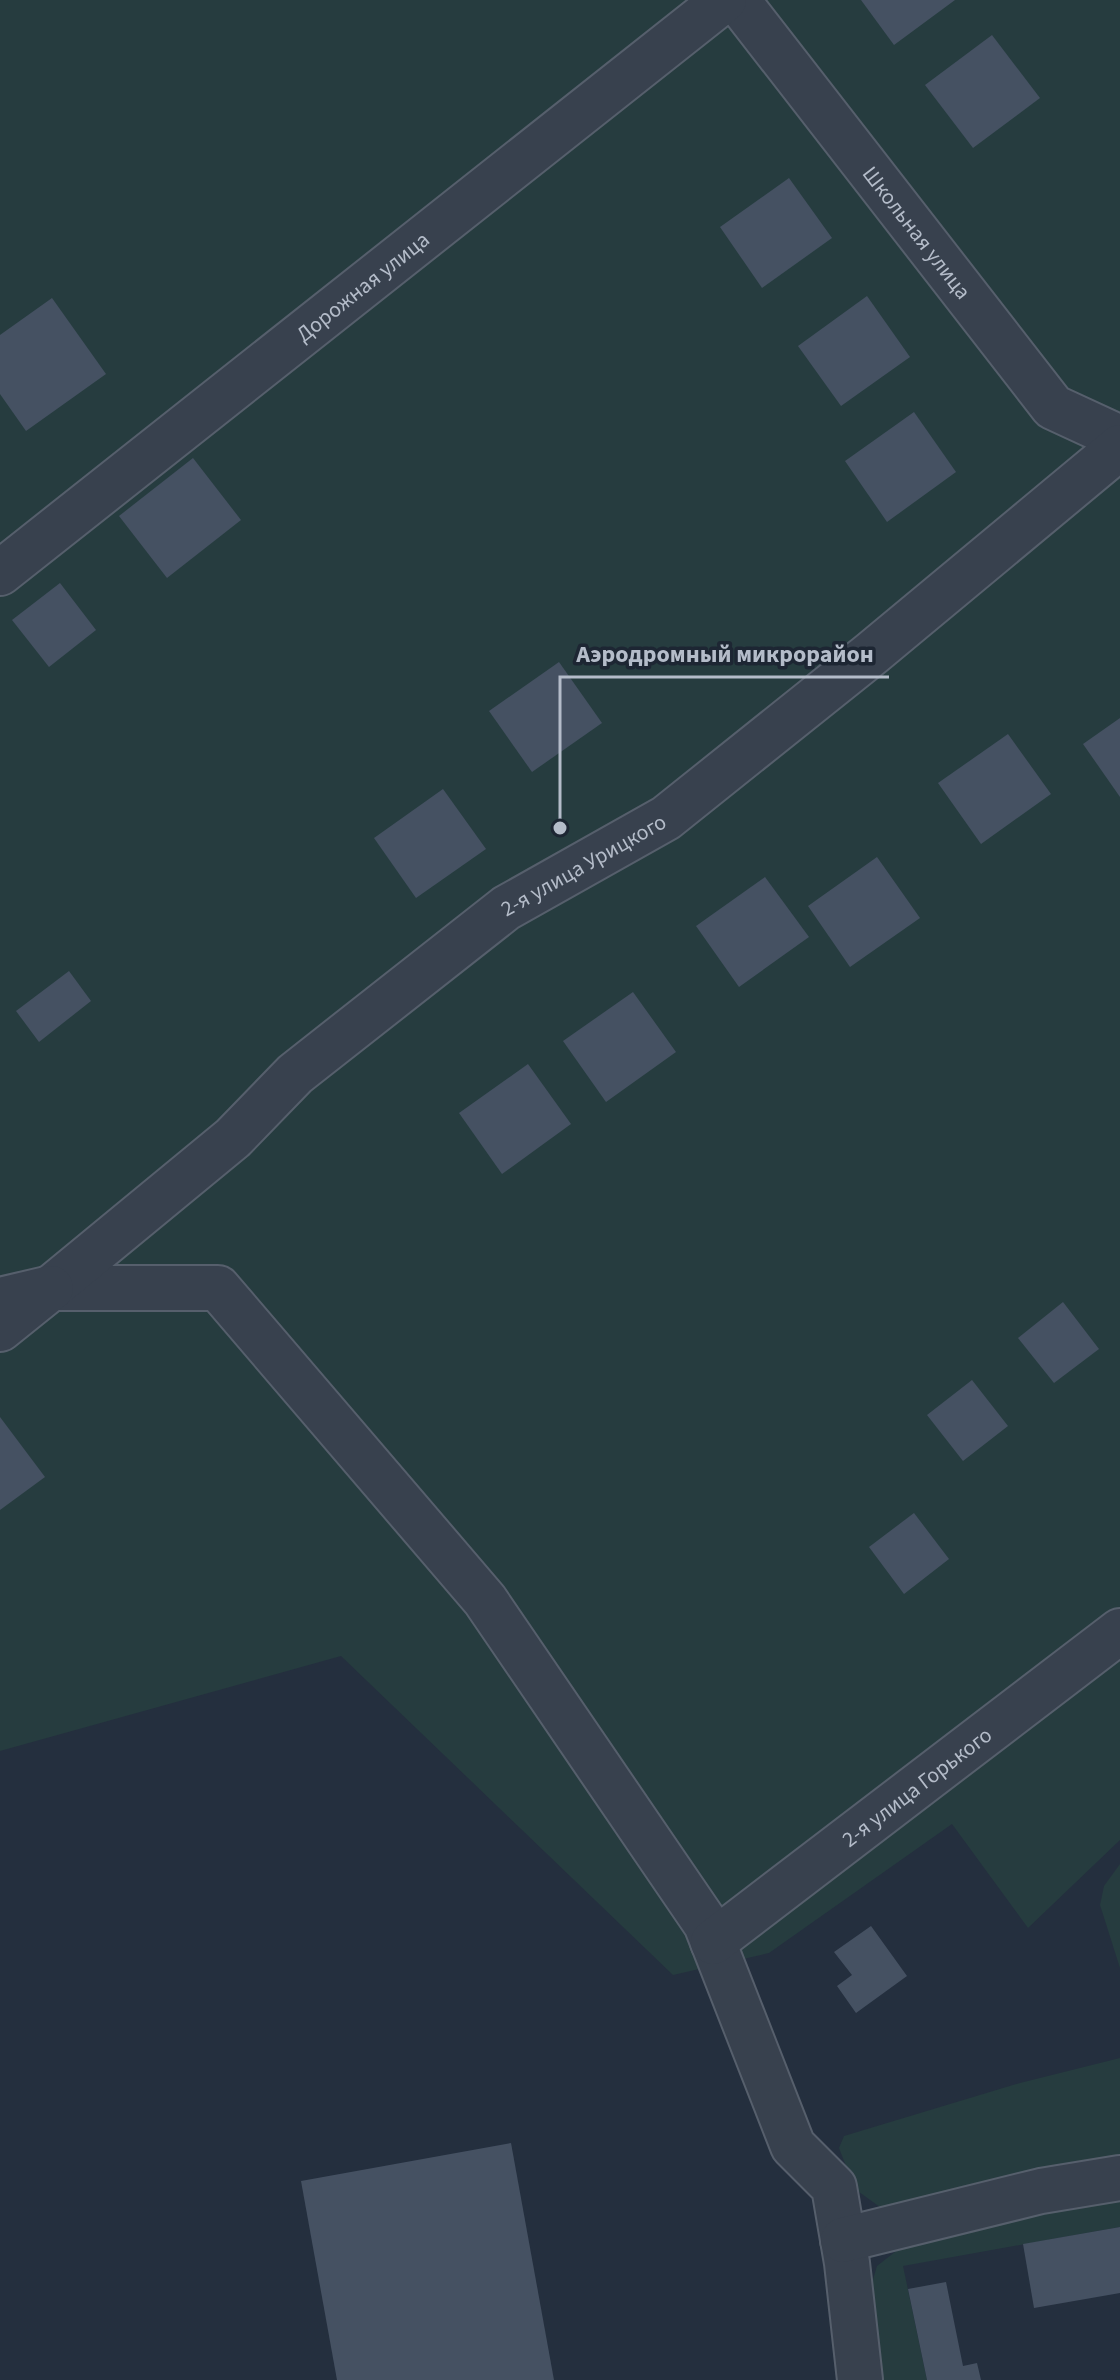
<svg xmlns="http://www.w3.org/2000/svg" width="1120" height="2380" font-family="'Source Sans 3',sans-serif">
	<rect width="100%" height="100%" fill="#242f3e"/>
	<g fill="#263c3f">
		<polygon points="0,0 1120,0 1120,1840 1028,1928 952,1824 769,1953 673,1975 341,1656 0,1751"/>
		<polygon points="1120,1864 1120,1968 1100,1905 1104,1886"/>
		<polygon points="1120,2058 1120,2163 884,2210 855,2189 839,2148 844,2136 1020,2083"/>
		<polygon points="1120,2187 1120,2227 903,2266 927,2380 873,2380 867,2300 877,2266 909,2241"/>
	</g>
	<g fill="#455162">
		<polygon points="861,0 955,0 894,45"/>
		<polygon points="992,35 1040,98 973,148 925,85"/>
		<polygon points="789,178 832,238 762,288 720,227"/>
		<polygon points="867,296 910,357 841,406 798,346"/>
		<polygon points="52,298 106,374 26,431 0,394 0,335"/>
		<polygon points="914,412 956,472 887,522 845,461"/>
		<polygon points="193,458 241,520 167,578 119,516"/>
		<polygon points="60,583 96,630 49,667 12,620"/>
		<polygon points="559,662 602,723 532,772 489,711"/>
		<polygon points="1120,718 1120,797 1083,744"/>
		<polygon points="1008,734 1051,794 981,844 938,783"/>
		<polygon points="443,789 486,849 416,898 374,838"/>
		<polygon points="877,857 920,918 850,967 808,906"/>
		<polygon points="765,877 809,937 739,987 696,926"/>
		<polygon points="69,971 91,1001 39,1042 16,1011"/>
		<polygon points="633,992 676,1052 606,1102 563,1041"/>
		<polygon points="528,1064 571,1124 502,1174 459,1113"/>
		<polygon points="1063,1302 1099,1349 1054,1383 1018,1338"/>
		<polygon points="972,1380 1008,1426 963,1461 927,1415"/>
		<polygon points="0,1417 45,1477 0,1510"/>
		<polygon points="914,1513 949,1559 904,1594 869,1547"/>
		<polygon points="871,1926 907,1976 856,2013 837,1986 852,1975 834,1952"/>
		<polygon points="511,2143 554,2380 337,2380 301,2181"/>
		<polygon points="1120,2227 1120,2293 1034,2308 1023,2244"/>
		<polygon points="946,2282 963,2366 977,2363 981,2380 927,2380 908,2289"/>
	</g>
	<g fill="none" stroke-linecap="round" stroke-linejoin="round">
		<g stroke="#565f6c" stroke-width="48">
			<g id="minor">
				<path id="s1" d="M737 0 1053 407 1120 438"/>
				<path id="s2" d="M0 573 724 0"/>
				<polyline points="51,1288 218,1288 485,1600 706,1924 793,2146 834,2187 847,2263 860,2380"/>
				<path id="s3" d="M51 1288 233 1138 295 1074 506 908 666 818 871 654 1120 447"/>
				<polyline points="0,1300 51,1288 0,1329"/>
				<path id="s4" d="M713 1942 1120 1631"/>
				<polyline points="843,2240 1041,2191 1120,2178"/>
			</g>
		</g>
		<use href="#minor" stroke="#38414e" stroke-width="44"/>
	</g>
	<g text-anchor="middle" stroke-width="7" stroke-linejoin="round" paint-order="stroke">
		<g font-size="22" fill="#b4bcc9" stroke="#1d2633">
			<text dy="8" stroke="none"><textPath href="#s1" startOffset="294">Школьная улица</textPath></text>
			<text dy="8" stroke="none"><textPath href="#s2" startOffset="462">Дорожная улица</textPath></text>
			<text dy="8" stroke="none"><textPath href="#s3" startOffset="682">2-я улица Урицкого</textPath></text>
			<text dy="8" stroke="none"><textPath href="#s4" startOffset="256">2-я улица Горького</textPath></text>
		</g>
	</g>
	<path fill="none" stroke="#b4bcc9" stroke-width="3" d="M560 828L560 677H889"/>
	<circle fill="#b4bcc9" stroke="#1d2633" stroke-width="3" cx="560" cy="828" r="8"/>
	<g font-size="24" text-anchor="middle" font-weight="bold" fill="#b4bcc9" stroke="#1d2633" stroke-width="7" stroke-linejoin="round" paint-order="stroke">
		<text x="725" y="662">Аэродромный микрорайон</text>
	</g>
</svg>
